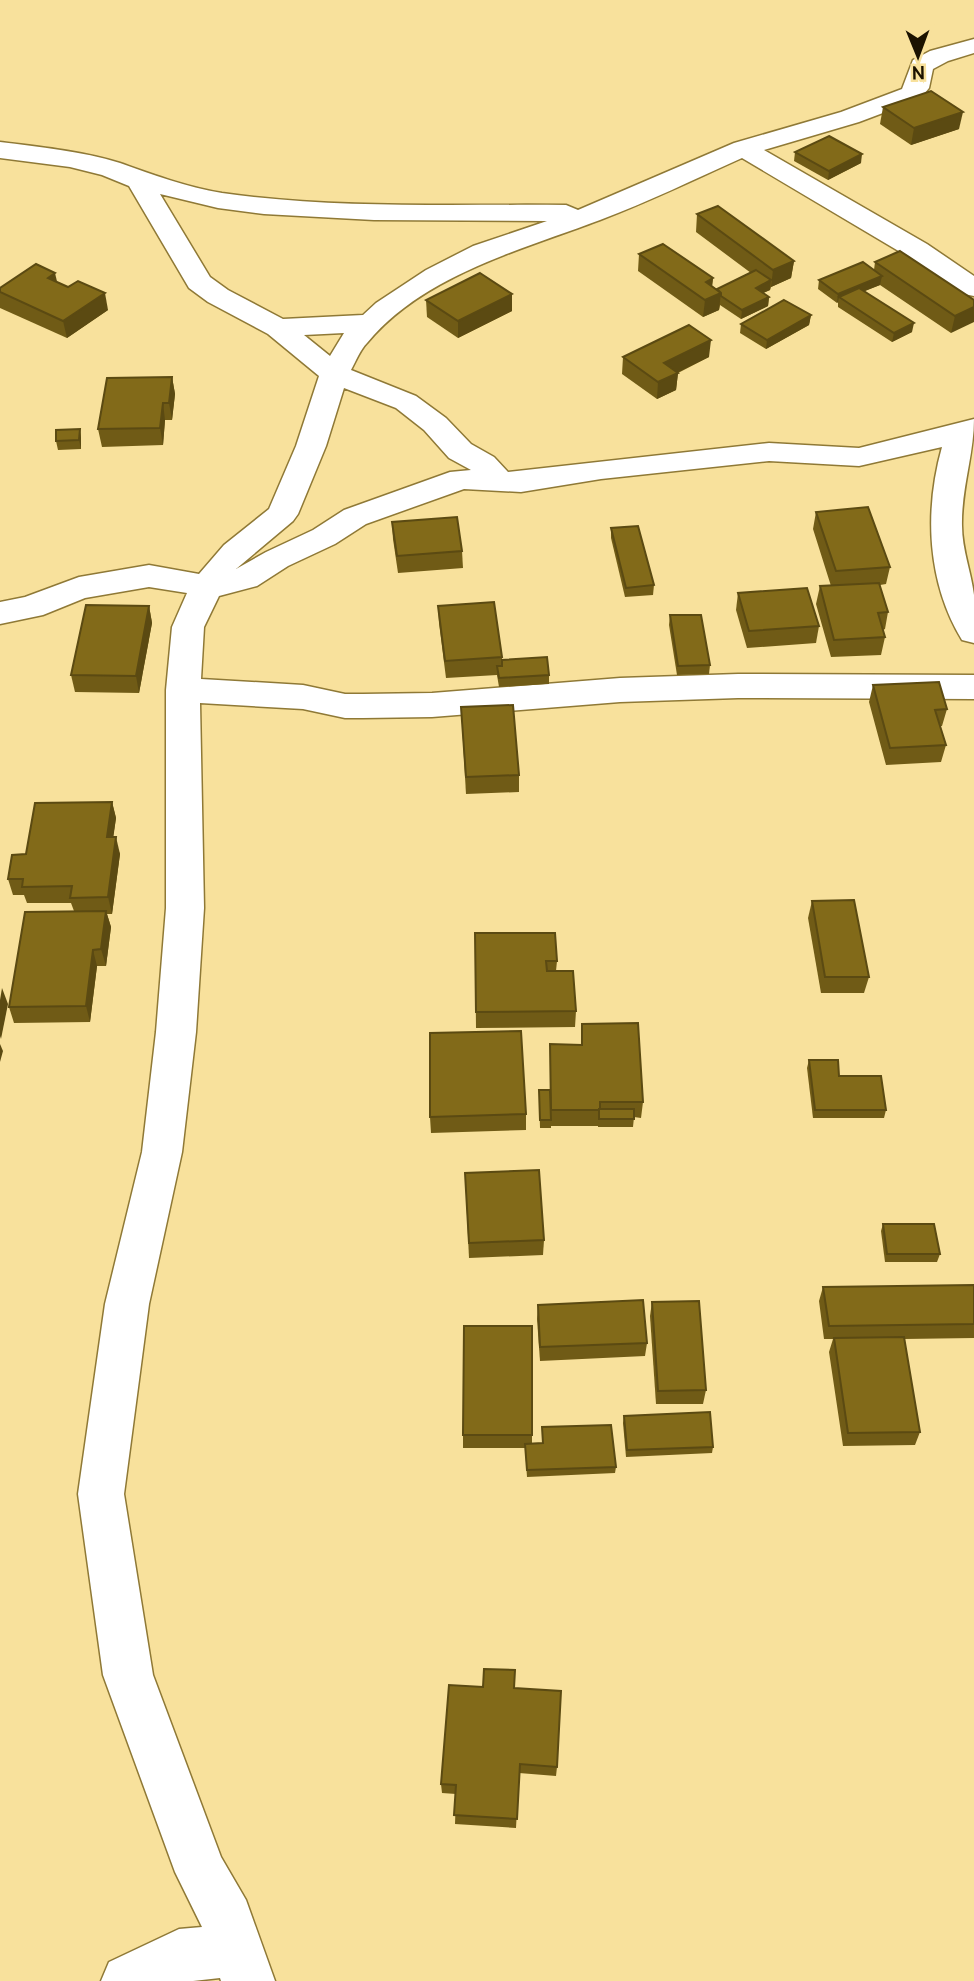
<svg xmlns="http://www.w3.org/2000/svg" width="974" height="1981" font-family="Cabin,sans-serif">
	<rect width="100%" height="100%" fill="#f8e19c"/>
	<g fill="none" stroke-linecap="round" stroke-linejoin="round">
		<g stroke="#8f7936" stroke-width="3">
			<path id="street" d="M974 39V53L948 61 933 69 929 88 920 99 859 122 764 150 927 244 974 276V296L964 294 907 256 742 158C695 179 648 202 600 220 521 250 423 275 367 343 360 350 356 361 351 370L416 396 446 418 471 444 494 457 508 472 769 443 859 448 974 419C974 455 961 489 962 526 962 550 971 571 974 595 974 610 974 628 974 643L962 640C927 582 924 511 942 447L859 466 769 461 601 479 521 492 464 489 366 524 335 544 288 566 257 586 219 596 204 627 201 679 303 685 345 694H363L432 693 620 678 738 674 974 675V699L738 698 620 702 432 717 363 718H345L303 709 200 703 204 908 196 1032 182 1152 149 1304 124 1494 153 1675 221 1857 246 1900 275 1981H221L220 1978 193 1981H101L109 1962 179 1929 202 1927 175 1872 103 1675 78 1494 105 1304 142 1152 156 1032 166 908V690L172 627 187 593 149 587 85 598 43 615 0 624V602L25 597 79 577 149 565 199 574 224 545 269 509 296 446 319 376 268 334 208 302 189 288 129 186 102 175 70 167 0 158V142C40 147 81 151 120 163 154 175 186 187 222 193 335 209 452 204 566 205L578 210 734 143 841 112 902 89 913 60 930 51ZM160 194 218 208 264 214 374 220 547 221 473 246 426 270 376 303 363 315 283 319 228 290 210 277ZM344 333 330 356 304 335ZM344 388 396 408 424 430 449 458 471 470 450 472 344 510 313 530 266 552 236 569 293 521 298 514 326 446Z"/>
		</g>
		<use href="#street" fill="#fff" fill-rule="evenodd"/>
	</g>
	<g fill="#705b16">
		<polygon points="883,107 959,129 911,145 880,124"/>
		<polygon points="795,152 861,163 828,180 794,161"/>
		<polygon points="697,214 794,261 791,278 771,287 770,290 763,293 769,297 768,306 741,319 720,305 719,310 703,317 638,271 639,254 713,278 712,286 717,289 751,273 696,232"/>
		<polygon points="875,262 974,300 951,333 880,285 864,291 912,332 892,342 838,307 838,302 837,303 818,289 819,280 874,270"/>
		<polygon points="57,282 108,310 67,338 0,308 0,288"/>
		<polygon points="512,294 512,311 458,338 427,317 426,300"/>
		<polygon points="811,315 809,325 766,349 740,333 741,324"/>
		<polygon points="623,357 709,357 678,373 676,390 657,399 622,374"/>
		<polygon points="172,377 175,394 172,420 165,420 163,445 102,447 98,429"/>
		<polygon points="80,429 81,438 81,449 58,450 56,441"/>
		<polygon points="816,512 890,567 886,584 880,585 888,612 885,629 883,630 885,637 881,655 831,657 816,604 820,586 831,586 813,529"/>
		<polygon points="392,522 462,551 463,568 398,573 393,539"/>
		<polygon points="611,528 654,585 653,595 625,597 611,538"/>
		<polygon points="738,593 819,626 816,643 747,648 736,610"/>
		<polygon points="149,606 152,623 139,693 75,692 71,675"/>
		<polygon points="438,606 502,657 502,660 549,675 549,684 499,687 497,675 446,678 439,623"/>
		<polygon points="670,615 710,665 709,674 677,675 669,625"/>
		<polygon points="873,685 947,709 942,726 940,726 946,745 941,762 886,765 869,702"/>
		<polygon points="461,707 519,775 519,792 466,794"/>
		<polygon points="112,802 116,818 113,837 120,854 112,914 107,914 111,927 106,966 97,966 90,1022 14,1023 9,1007 74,911 71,903 27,903 24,895 13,895 8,879 26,854"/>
		<polygon points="812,901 869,977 864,993 821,993 808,918"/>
		<polygon points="475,933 557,961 556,971 576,1011 575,1027 476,1028"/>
		<polygon points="582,1024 643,1102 641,1118 634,1117 633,1127 598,1127 598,1126 551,1126 551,1128 540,1128 539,1090 550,1090 550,1044 581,1045"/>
		<polygon points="809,1060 839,1076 886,1110 884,1118 813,1118 807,1068"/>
		<polygon points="526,1114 526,1130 431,1133 430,1117"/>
		<polygon points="465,1173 544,1240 543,1255 469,1258"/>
		<polygon points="883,1224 940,1254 937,1262 885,1262 881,1231"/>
		<polygon points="974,1285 974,1338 904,1339 920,1432 915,1445 843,1446 829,1352 833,1339 824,1339 819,1301 823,1287"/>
		<polygon points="652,1302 706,1390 703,1404 656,1404 650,1316"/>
		<polygon points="538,1305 647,1343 645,1356 540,1361 537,1319"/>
		<polygon points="624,1416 713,1447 712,1453 626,1457 623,1423"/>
		<polygon points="542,1427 616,1467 615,1473 527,1477 525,1448 463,1448 463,1435 532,1435 532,1443 542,1443"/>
		<polygon points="514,1688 557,1767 556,1776 519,1773 516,1828 455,1824 456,1794 442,1793 441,1784"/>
	</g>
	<g fill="#5b4a12">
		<polygon points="963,112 959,129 911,145 914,128"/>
		<polygon points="862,154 861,163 828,180 829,171"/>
		<polygon points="794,261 791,278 771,287 773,270"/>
		<polygon points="55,273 59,290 48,278"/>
		<polygon points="882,276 880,285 843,300 839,297 838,302 837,303 838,294"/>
		<polygon points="713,278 711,296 706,282"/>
		<polygon points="771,280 770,290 754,297 756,288"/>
		<polygon points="105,293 108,310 67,338 63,321"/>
		<polygon points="721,293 719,310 703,317 705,300"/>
		<polygon points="512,294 512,311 458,338 458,321"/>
		<polygon points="769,297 768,306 741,319 742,310"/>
		<polygon points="974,307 974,322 951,333 955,316"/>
		<polygon points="811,315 809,325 766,349 767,340"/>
		<polygon points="914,323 912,332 892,342 894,333"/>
		<polygon points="711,340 709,357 666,378 678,373 676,390 657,399 658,382 664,363"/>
		<polygon points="172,377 175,394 172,420 169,403"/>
		<polygon points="163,403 165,420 163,445 160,428"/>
		<polygon points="80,429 81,438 81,449 79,440"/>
		<polygon points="149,606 152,623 139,693 136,676"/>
		<polygon points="112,802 116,818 111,854 107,837"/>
		<polygon points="116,837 120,854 112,914 108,897"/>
		<polygon points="106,911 111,927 106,966 101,949"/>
		<polygon points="93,950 97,966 90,1022 86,1006"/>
		<polygon points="2,988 8,1004 1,1039 0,1036 0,1000"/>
		<polygon points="0,1044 3,1051 0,1062"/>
	</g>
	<g fill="#826a19" stroke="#5b4a12" stroke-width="2">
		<polygon points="931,91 963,112 914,128 883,107"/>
		<polygon points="829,136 862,154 829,171 795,152"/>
		<polygon points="718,206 794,261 773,270 697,214"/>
		<polygon points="663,244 713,278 706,282 721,293 705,300 639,254"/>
		<polygon points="900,251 974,300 974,307 955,316 875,262"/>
		<polygon points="863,262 882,276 838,294 819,280"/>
		<polygon points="36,264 55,273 48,278 68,287 78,281 105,293 63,321 0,292 0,288"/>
		<polygon points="756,270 771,280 756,288 769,297 742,310 721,296 721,293 717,289"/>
		<polygon points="480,273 512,294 458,321 426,300"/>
		<polygon points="859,288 914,323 894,333 839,297"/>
		<polygon points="784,300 811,315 767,340 741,324"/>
		<polygon points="689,325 711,340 664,363 678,373 658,382 623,357"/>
		<polygon points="172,377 169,403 163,403 160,428 98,429 107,378"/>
		<polygon points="80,429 79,440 56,441 56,430"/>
		<polygon points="868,507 890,567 836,571 816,512"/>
		<polygon points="457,517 462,551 397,556 392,522"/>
		<polygon points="638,526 654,585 626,588 611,528"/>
		<polygon points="879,583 888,612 878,613 885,637 834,640 820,586"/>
		<polygon points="807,588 819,626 749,631 738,593"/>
		<polygon points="494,602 502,657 445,661 438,606"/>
		<polygon points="86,605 149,606 136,676 71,675"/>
		<polygon points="670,615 701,615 710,665 678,666"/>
		<polygon points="547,657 549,675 499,678 497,666 502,666 502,660"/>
		<polygon points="939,682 947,709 935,710 946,745 890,748 873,685"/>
		<polygon points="513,705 519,775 466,777 461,707"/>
		<polygon points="112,802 107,837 116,837 108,897 70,898 72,886 22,887 23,879 8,879 12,855 26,854 35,803"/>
		<polygon points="854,900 869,977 825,977 812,901"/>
		<polygon points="106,911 101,949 93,950 86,1006 9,1007 25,912"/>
		<polygon points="475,933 555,933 557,961 546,961 547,971 573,971 576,1011 476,1012"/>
		<polygon points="638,1023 643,1102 600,1102 600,1110 551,1110 550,1044 582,1045 582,1024"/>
		<polygon points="521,1031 526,1114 430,1117 430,1033"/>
		<polygon points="809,1060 838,1060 839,1076 881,1076 886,1110 815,1110"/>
		<polygon points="539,1090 550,1090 551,1120 540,1120"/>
		<rect x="599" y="1109" width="35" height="10"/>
		<polygon points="539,1170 544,1240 469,1243 465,1173"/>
		<polygon points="883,1224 934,1224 940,1254 887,1254"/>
		<polygon points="974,1285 974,1324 829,1326 823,1287"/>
		<polygon points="643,1300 647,1343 540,1347 538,1305"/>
		<polygon points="699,1301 706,1390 658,1391 652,1302"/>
		<polygon points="464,1326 532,1326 532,1435 463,1435"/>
		<polygon points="904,1337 920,1432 848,1433 834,1338"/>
		<polygon points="710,1412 713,1447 627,1450 624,1416"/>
		<polygon points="611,1425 616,1467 527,1470 525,1444 543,1443 542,1427"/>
		<polygon points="484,1669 515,1670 514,1688 561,1691 557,1767 520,1764 517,1819 454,1815 456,1785 441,1784 449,1685 483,1687"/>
	</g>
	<g transform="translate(918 56) rotate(179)" stroke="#f8e19c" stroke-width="5" paint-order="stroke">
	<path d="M0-5L12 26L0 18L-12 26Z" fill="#1b1200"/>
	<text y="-10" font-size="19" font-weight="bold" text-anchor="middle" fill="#1b1200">N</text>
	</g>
</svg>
